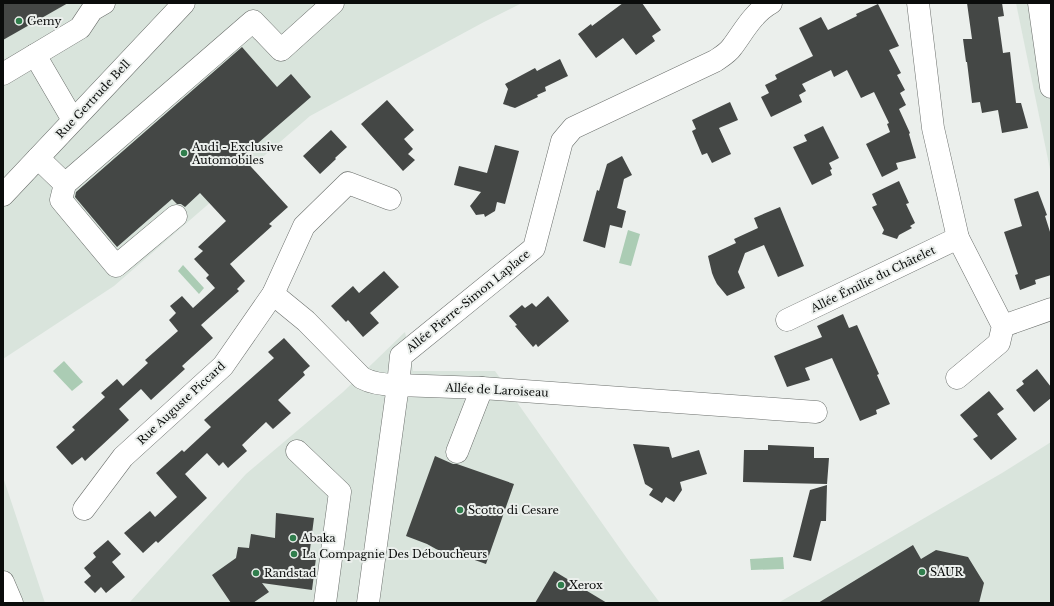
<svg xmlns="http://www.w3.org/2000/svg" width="1054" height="606" font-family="'Libre Baskerville',serif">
	<rect width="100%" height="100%" fill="#ebefec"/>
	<g fill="#d9e4dc">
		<polygon points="3,3 522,3 484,22 310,116 114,286 3,359"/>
		<polygon points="1016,3 1051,3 1051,174"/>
		<polygon points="405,332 413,371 495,371 628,560 660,603 129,603 246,474 343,392"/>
		<polygon points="1051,442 1051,603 778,603 1002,473"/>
		<polygon points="3,477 45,603 3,603"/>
	</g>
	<g fill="#abccb4">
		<polygon points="628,230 640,234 631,266 619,263"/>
		<polygon points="183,265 204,288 199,294 178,271"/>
		<polygon points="64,361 83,382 72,391 53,371"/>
		<polygon points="783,557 784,569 751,570 750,559"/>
	</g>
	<g fill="#444745">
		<polygon points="3,3 68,3 3,40"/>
		<polygon points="623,3 642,3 661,30 652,36 655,41 636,55 623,38 596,58 578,34 591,24 592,26"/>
		<polygon points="967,3 1002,3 1004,16 998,17 1003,53 1010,52 1016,103 1021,103 1028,128 1002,133 998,110 982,113 980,102 972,103 967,62 966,62 963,39 972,39"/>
		<polygon points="878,4 899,46 889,50 901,73 897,75 905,90 900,93 906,105 899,109 910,133 909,134 916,158 896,163 898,169 882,177 866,144 890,132 887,124 889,123 874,92 861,98 847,70 834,77 831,70 802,84 806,91 799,95 802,102 771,117 761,97 769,93 765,85 777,79 775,75 813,56 799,28 821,17 828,30 857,16 856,14"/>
		<polygon points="242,47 277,87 291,74 311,97 242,157 288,207 269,224 272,226 230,264 245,281 237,289 239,291 201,325 213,338 182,366 185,369 151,400 141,389 119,409 129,420 85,461 82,457 72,465 56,447 75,430 72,427 105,397 101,393 117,379 123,386 148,363 145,360 178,331 169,320 176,313 170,306 182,296 193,308 215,288 206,278 209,275 194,259 203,251 198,247 226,221 200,193 185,207 181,204 177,204 172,199 117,247 75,197 76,192"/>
		<polygon points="560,59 568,76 545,87 546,91 537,95 538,97 515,108 503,104 508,89 505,84 535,68 537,71"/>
		<polygon points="387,100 414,130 404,139 413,149 408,154 415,160 403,171 361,124"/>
		<polygon points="730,102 738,120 719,128 731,154 712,163 707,153 702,155 692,131 696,129 692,120"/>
		<polygon points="823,126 839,158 829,163 832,169 830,170 832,175 812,185 793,147 807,141 804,135"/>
		<polygon points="331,130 347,147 335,158 336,159 320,174 303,156"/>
		<polygon points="495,145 519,151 505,204 497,202 495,211 485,217 484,214 476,215 470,206 481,192 454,185 459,166 487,173"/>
		<polygon points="622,156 632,175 624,179 617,208 626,211 622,228 610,225 605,248 583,241 597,190 599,191 607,164"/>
		<polygon points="899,181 909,203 906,204 915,223 910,226 912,228 899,235 897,239 882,234 884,230 872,207 877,205 872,194"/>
		<polygon points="1038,191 1047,215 1045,216 1051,235 1051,275 1035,280 1036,284 1020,290 1015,275 1018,274 1004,232 1022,226 1014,199"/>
		<polygon points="780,207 804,266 778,277 764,245 745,253 738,272 745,288 727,296 717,284 714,278 712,273 708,256 736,243 734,239 758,228 754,218"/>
		<polygon points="384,271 399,287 370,313 379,323 363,337 348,320 346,322 331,306 353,286 359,293"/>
		<polygon points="548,296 569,321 538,347 536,344 533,347 515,326 517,325 509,316 522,305 525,308 532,303 536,307"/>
		<polygon points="843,314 849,328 857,325 879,374 877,375 890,404 876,410 877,414 860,421 832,358 805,368 810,380 787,387 774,356 822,337 817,326"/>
		<polygon points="284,338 310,366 303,372 305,375 278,400 291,413 273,429 266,422 242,445 247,451 228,468 223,462 219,466 207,453 185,474 207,498 158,543 156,541 143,553 124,533 150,511 155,517 177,497 156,473 182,450 184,452 211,427 204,420 274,358 268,352"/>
		<polygon points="1037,369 1051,387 1051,398 1034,412 1016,390 1024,384 1022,381"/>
		<polygon points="989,391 1004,409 997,414 1017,439 991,460 973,439 978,436 960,415"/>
		<polygon points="633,444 669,447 672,458 699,450 707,474 680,482 682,490 674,502 666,497 662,503 649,495 653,489 645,484"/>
		<polygon points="768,445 814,447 814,458 829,458 827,484 743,482 744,450 768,450"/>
		<polygon points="435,456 453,464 457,464 514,484 486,564 455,553 454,557 436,549 427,544 406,536"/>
		<polygon points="827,485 826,521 821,521 811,561 793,557 810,490"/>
		<polygon points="276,513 314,518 309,557 316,558 312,590 262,583 269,592 253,603 231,603 212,575 236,558 238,547 249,548 251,534 275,538"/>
		<polygon points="108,540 121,554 112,562 125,577 106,593 101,587 95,593 84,582 91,576 84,568 96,557 93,553"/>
		<polygon points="913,545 921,559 936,550 968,557 984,583 979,603 818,603"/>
		<polygon points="554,571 607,603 535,603"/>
	</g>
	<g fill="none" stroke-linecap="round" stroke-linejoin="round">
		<g stroke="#6b6f6c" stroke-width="23">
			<g id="minor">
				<polyline points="918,3 933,128 958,238 1003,326 999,343 957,378"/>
				<polyline points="1039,3 1051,87"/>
				<polyline points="35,55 73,120"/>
				<polyline points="3,74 80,28 92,10 104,3"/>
				<polyline points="38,158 65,184 253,21 281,50 333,3"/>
				<polyline points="65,184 61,200 116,266 176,216"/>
				<polyline points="3,195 184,3"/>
				<path d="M273 294 306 321 362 378C373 384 385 385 398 385L401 356 534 248 562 141 573 128 715 61C721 57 728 53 732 47 744 31 753 13 771 3"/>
				<polyline points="787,320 958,238"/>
				<polyline points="1003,326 1051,309"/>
				<polyline points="297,451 340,492 325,603"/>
				<polyline points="457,452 482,388"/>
				<polyline points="84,509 123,457 223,366 273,294 304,226 348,183 390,199"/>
				<polyline points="368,603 398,385 482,388 816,412"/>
			</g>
		</g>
		<g stroke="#6b6f6c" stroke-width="23">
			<polyline id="major" points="3,582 12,603"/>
		</g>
		<use href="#minor" stroke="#fff" stroke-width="22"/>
		<use href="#major" stroke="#fff" stroke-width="22"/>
	</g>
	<g fill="#307d4c" stroke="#ebefec" stroke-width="1.5">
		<circle cx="19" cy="21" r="4"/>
		<circle cx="184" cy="153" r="4"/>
		<circle cx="460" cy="510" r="4"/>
		<circle cx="293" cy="538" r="4"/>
		<circle cx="294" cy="554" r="4"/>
		<circle cx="922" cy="572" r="4"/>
		<circle cx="256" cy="573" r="4"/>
		<circle cx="561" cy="585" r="4"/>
	</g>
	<g text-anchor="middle" stroke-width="4" stroke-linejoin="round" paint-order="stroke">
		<g font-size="11" fill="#0a0c0b" stroke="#ebefec" text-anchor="start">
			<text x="27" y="25">Gemy</text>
			<text x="192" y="151">Audi - Exclusive<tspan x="192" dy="13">Automobiles</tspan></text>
			<text x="468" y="514">Scotto di Cesare</text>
			<text x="301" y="542">Abaka</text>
			<text x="302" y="558">La Compagnie Des Déboucheurs</text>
			<text x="930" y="576">SAUR</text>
			<text x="264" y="577">Randstad</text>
			<text x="569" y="589">Xerox</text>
		</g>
		<g font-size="11" fill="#0a0c0b" stroke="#ebefec">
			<text transform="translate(93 99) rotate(-47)" y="4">Rue Gertrude Bell</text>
			<text transform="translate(873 279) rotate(-26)" y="4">Allée Émilie du Châtelet</text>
			<text transform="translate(468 301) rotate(-39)" y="4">Allée Pierre-Simon Laplace</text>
			<text transform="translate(497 390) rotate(3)" y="4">Allée de Laroiseau</text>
			<text transform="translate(181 403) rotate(-43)" y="4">Rue Auguste Piccard</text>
		</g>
	</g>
	<rect width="1054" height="606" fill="none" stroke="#0a0c0b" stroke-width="8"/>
</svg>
